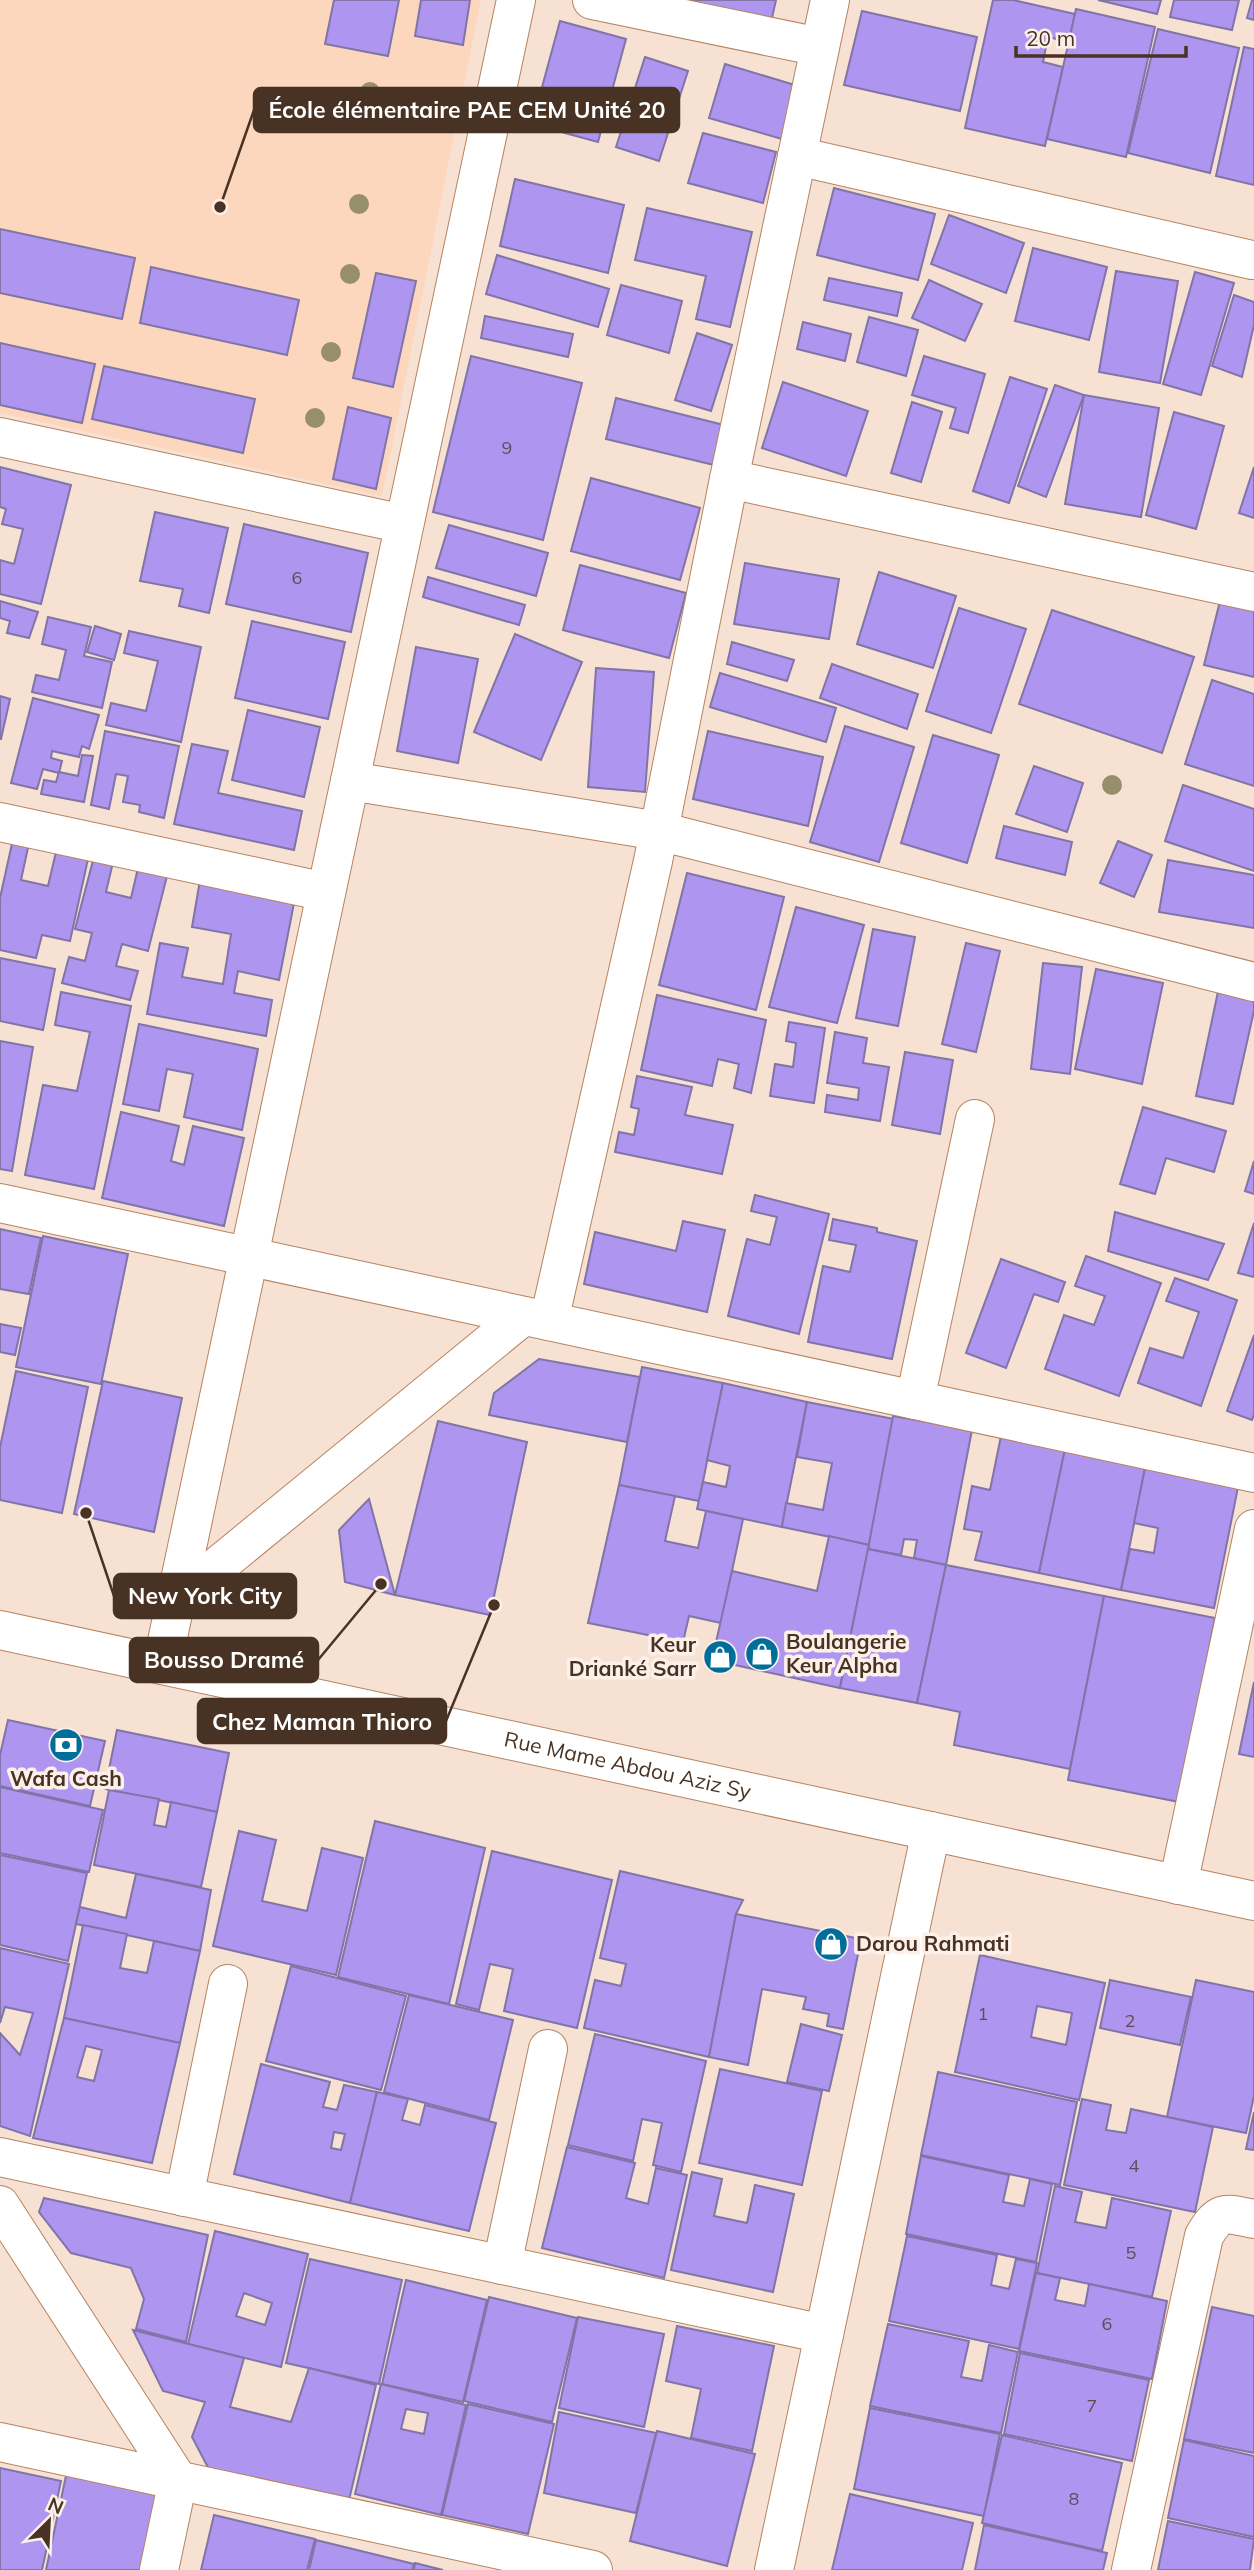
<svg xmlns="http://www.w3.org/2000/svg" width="1254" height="2570" font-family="Mulish,sans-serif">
	<rect width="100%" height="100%" fill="#f7e1d2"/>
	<polygon fill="#fcd6bd" points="0,0 481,0 382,496 0,413"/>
	<g fill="#ae96f0" stroke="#8074a8" stroke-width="2" fill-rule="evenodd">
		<polygon points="334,0 399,0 388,56 325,44"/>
		<polygon points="421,0 470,0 463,45 415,36"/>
		<polygon points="684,0 776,0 770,27"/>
		<polygon points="993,0 1013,0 1075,14 1069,42 1048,37 1043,62 1063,67 1045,146 965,128"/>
		<polygon points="1098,0 1161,0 1157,14"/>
		<polygon points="1174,0 1239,0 1232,30 1170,17"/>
		<polygon points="1252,0 1254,0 1254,20 1247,18"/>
		<polygon points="1076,9 1155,27 1126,157 1047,139"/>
		<polygon points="862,11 977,37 960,111 844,85"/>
		<polygon points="560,21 626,39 598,142 532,124"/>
		<polygon points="1158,29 1239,48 1210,173 1128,153"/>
		<polygon points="1244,47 1254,49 1254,185 1216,176"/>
		<polygon points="645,57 688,71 659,161 616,147"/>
		<polygon points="725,64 798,86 782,139 709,118"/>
		<polygon points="703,133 776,152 763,203 688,183"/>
		<polygon points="515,179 624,205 608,273 500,246"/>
		<polygon points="834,188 935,214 918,280 817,255"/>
		<polygon points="647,208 752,232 730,327 696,319 706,276 635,260"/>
		<polygon points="949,215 1024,243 1006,293 931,264"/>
		<polygon points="0,229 135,258 122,319 0,293"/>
		<polygon points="1033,248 1107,267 1089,340 1015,321"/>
		<polygon points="497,255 609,289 598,327 486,294"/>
		<polygon points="151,267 299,300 287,355 140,323"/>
		<polygon points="1116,271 1178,281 1160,383 1099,372"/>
		<polygon points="1195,272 1234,283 1201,395 1163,384"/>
		<polygon points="376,273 416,281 393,387 353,378"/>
		<polygon points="829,278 902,293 897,316 824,300"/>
		<polygon points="929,280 982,304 965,341 912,318"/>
		<polygon points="621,285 682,301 669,353 607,335"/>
		<polygon points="1234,295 1254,302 1254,325 1242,377 1212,366"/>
		<polygon points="485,316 573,334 568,357 481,338"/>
		<polygon points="869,317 918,330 906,376 857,362"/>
		<polygon points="803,322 851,334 845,361 797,349"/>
		<polygon points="697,333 732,345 711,411 675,400"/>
		<polygon points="0,343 95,364 82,423 0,405"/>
		<polygon points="471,356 582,383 543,540 433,512"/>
		<polygon points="924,356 985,374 968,433 950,428 956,408 912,395"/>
		<polygon points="104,366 255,399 243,453 92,419"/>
		<polygon points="1010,377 1047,389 1009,503 973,491"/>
		<polygon points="783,382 868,411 846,476 762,448"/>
		<polygon points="1055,385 1084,395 1046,497 1018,486"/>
		<polygon points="1084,395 1159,408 1141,517 1065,504"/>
		<polygon points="616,398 724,425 714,465 606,439"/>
		<polygon points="912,402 942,412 921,482 891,473"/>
		<polygon points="348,407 391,418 376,489 333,479"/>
		<polygon points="1174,412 1224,426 1196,529 1146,515"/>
		<polygon points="0,467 71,485 41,604 0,594 0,560 14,564 23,529 2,524 6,509 0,507"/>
		<polygon points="1254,467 1254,518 1239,513"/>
		<polygon points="591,478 700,508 680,580 571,551"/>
		<polygon points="155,512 228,528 209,613 179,606 183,589 140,581"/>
		<polygon points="244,524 368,553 351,632 226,604"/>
		<polygon points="449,525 548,553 536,596 436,568"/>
		<polygon points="745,563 839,579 829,639 734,624"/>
		<polygon points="580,565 686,593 669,658 563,630"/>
		<polygon points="879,572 956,596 933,668 857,644"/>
		<polygon points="428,577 525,605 519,625 423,597"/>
		<polygon points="0,601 38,612 29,638 7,633 10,621 0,618"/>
		<polygon points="1220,601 1254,609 1254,677 1204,665"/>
		<polygon points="959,608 1026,629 991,733 926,711"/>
		<polygon points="1052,610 1194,657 1162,753 1019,704"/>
		<polygon points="48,617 91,627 84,656 112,662 102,708 32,692 36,675 59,680 66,650 42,644"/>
		<polygon points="252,621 345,642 328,719 235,698"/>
		<polygon points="95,626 121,634 114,660 87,652"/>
		<polygon points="129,631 201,647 181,742 106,725 111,703 146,711 158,661 124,653"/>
		<polygon points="515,634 582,662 541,760 474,732"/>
		<polygon points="732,642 794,660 787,681 727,664"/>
		<polygon points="416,647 478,659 458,763 397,751"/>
		<polygon points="832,664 918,694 907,729 820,698"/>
		<polygon points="596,668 654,672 645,792 588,787"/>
		<polygon points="720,673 836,708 826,742 710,707"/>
		<polygon points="1212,680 1254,694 1254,786 1185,764"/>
		<polygon points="0,696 10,699 1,739 0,739"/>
		<polygon points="33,698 99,715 89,749 82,746 79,757 52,751 51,758 62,761 59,773 43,769 37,789 11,783"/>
		<polygon points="248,710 320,727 304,797 232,780"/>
		<polygon points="845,726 914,747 879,862 810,842"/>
		<polygon points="105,731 179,746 164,818 139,812 140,805 123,802 128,776 116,774 109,809 91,805"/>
		<polygon points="708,731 823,757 808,826 693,799"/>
		<polygon points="933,735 999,755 967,863 901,843"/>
		<polygon points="192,744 228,751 218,793 302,811 294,850 174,824"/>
		<polygon points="82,755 93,756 84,802 41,794 44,780 56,782 59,772 78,776"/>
		<polygon points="1034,766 1083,783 1067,832 1016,814"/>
		<polygon points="1183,785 1254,809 1254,871 1165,841"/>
		<polygon points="1004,826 1072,842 1065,875 996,858"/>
		<polygon points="13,839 29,843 21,880 48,886 56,852 88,859 70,941 42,935 36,958 0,950 0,898"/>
		<polygon points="1118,841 1152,855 1134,897 1100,883"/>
		<polygon points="95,853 114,858 106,892 131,898 138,868 167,876 148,951 122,944 116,966 138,971 130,1000 62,983 69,957 85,961 92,933 75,929"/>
		<polygon points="1168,860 1254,875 1254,928 1159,912"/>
		<polygon points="687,873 784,897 756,1010 659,985"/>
		<polygon points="200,880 295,898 279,980 238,971 234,993 272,1000 266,1036 147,1014 160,943 188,948 182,977 223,984 231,934 192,927"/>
		<polygon points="796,907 864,925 837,1023 769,1007"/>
		<polygon points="873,929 915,937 898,1026 856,1018"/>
		<polygon points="966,943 1000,951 976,1052 942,1044"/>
		<polygon points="0,958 55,969 43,1030 0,1021"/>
		<polygon points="1043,963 1082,967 1070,1074 1031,1069"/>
		<polygon points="1096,969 1163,983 1142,1084 1075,1069"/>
		<polygon points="1220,982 1254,990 1254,1011 1233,1104 1196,1096"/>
		<polygon points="61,992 131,1006 94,1189 25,1175 43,1085 77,1091 90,1032 55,1025"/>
		<polygon points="657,995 766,1020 751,1093 734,1088 739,1064 718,1059 712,1086 641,1070"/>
		<polygon points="789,1022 825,1028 814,1103 770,1096 775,1064 793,1067 796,1043 786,1041"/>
		<polygon points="139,1024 258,1049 242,1130 184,1117 193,1074 167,1069 159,1111 123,1104"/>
		<polygon points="835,1032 867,1038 863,1063 889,1067 880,1121 825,1112 827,1095 858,1100 859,1088 827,1083"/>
		<polygon points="0,1041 33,1047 12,1171 0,1169"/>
		<polygon points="905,1052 953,1060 940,1134 892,1125"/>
		<polygon points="637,1076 692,1087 685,1115 733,1125 722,1174 615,1152 619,1132 634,1135 639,1109 631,1107"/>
		<polygon points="1143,1107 1226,1131 1214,1172 1166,1158 1155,1194 1120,1184"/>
		<polygon points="121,1112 179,1126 171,1161 184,1165 193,1126 244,1138 224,1226 102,1198"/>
		<polygon points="1254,1161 1254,1194 1245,1191"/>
		<polygon points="755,1195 829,1214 799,1334 728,1316 747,1239 770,1245 777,1217 751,1211"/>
		<polygon points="1115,1212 1224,1244 1208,1280 1108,1251"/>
		<polygon points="833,1219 877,1228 877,1232 917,1241 892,1359 808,1342 823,1266 850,1272 856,1245 829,1240"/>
		<polygon points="683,1221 725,1230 707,1312 584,1284 595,1232 676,1251"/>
		<polygon points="1254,1223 1254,1277 1238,1273"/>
		<polygon points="0,1229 41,1238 29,1294 0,1289"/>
		<polygon points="43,1236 128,1254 101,1384 16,1367"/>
		<polygon points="1086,1256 1161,1283 1119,1396 1045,1369 1064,1315 1094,1325 1105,1296 1075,1286"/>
		<polygon points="1001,1259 1065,1282 1058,1302 1034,1294 1006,1368 966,1353"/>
		<polygon points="1175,1278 1237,1300 1201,1406 1138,1383 1150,1348 1183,1358 1199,1312 1166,1301"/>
		<polygon points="0,1324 21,1328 15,1355 0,1352"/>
		<polygon points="1254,1335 1254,1414 1252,1420 1227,1411"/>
		<polygon points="539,1359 640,1377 627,1442 489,1415 494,1393"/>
		<polygon points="642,1367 723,1383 699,1501 619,1485"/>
		<polygon points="16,1371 88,1387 62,1513 0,1500 0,1447"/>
		<polygon points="103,1381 182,1398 154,1532 74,1514"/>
		<polygon points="723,1383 807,1402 782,1527 697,1509 703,1482 726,1487 730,1466 707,1460"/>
		<polygon points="807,1402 894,1419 869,1545 782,1527 786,1503 823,1510 832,1463 797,1457"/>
		<polygon points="893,1416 972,1430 946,1565 914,1558 917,1540 904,1539 901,1555 868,1549"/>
		<polygon points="438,1421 527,1442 490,1615 395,1595"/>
		<polygon points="1001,1436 1065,1449 1039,1573 975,1560 982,1532 964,1529 972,1486 990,1490"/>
		<polygon points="1065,1449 1147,1458 1121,1590 1039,1573"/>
		<polygon points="1147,1458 1240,1477 1214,1608 1121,1590 1130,1549 1154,1553 1158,1528 1134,1523"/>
		<polygon points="619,1485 675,1496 665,1541 698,1548 706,1511 743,1519 721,1623 689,1616 683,1642 588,1623"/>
		<polygon points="369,1499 395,1595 345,1582 339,1530"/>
		<polygon points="829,1536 869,1545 840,1688 712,1660 732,1571 817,1591"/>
		<polygon points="868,1549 946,1565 917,1703 840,1688"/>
		<polygon points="946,1565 1104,1596 1070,1769 954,1745 960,1712 917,1703"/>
		<polygon points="1104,1596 1215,1618 1179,1802 1068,1780"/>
		<polygon points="1254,1682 1254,1757 1239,1754"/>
		<polygon points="8,1720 105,1741 90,1806 0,1786 0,1755"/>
		<polygon points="117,1730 229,1753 217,1812 105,1789"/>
		<polygon points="0,1787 103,1810 89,1872 0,1853"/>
		<polygon points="109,1790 159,1799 154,1825 166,1827 171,1802 217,1812 201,1887 94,1865"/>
		<polygon points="375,1821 485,1848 449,2004 338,1977"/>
		<polygon points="239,1831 276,1840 262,1901 307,1911 322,1848 363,1858 336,1975 213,1946"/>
		<polygon points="492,1851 612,1880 577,2028 504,2011 513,1969 490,1964 479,2010 456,2004"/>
		<polygon points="0,1855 87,1873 68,1961 0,1945"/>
		<polygon points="620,1871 743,1900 736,1914 709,2057 584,2028 595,1980 621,1986 626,1964 600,1958"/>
		<polygon points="136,1874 211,1890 200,1951 76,1924 80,1907 126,1918"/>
		<polygon points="736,1914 861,1939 843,2029 827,2026 829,2014 803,2009 806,1997 762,1989 748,2065 709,2057"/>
		<polygon points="83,1925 127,1934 120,1968 147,1973 154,1941 200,1951 180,2043 64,2018"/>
		<polygon points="0,1948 69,1964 30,2136 0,2126 0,2033 20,2055 33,2013 5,2007 0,2023"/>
		<path d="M980 1955 1105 1983 1079 2100 955 2072ZM1037 2006 1072 2013 1066 2045 1031 2037Z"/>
		<polygon points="291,1966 406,1996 381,2090 266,2061"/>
		<polygon points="1110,1980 1191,1997 1180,2045 1100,2028"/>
		<polygon points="1196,1980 1254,1992 1254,2096 1246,2133 1167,2117"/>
		<polygon points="409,1995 513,2020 489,2120 384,2092"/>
		<path d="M64 2018 180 2043 152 2163 33 2138ZM86 2046 102 2050 94 2081 77 2077Z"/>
		<polygon points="801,2024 842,2035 829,2091 787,2082"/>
		<polygon points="595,2034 706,2061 681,2172 653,2165 662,2123 642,2119 633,2161 568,2145"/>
		<path d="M261 2064 330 2082 323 2107 337 2110 344 2085 377 2092 350 2203 234 2174ZM334 2132 345 2134 341 2150 331 2148Z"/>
		<polygon points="720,2069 822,2091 802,2185 699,2163"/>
		<polygon points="938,2072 1077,2102 1060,2185 921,2155"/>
		<polygon points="377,2092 408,2099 402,2120 420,2125 425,2105 496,2123 469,2231 350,2203"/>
		<polygon points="1082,2099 1111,2105 1106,2130 1126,2133 1131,2109 1213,2127 1195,2212 1064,2185"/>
		<polygon points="1254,2112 1254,2150 1246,2149"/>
		<polygon points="567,2147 635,2163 626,2198 648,2204 656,2168 687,2175 664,2278 542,2248"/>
		<polygon points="921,2156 1009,2175 1003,2202 1024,2206 1030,2179 1052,2184 1036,2262 906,2234"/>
		<polygon points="692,2172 722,2179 714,2216 747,2223 755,2185 794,2194 773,2292 671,2270"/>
		<polygon points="1055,2186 1082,2192 1075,2222 1106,2228 1112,2198 1171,2211 1152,2297 1037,2273"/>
		<polygon points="44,2198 208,2235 186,2342 136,2329 144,2299 131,2268 71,2253 39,2212"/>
		<path d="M215 2231 308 2254 281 2367 188 2344ZM244 2293 272 2303 265 2325 236 2316Z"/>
		<polygon points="907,2236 997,2255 991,2285 1009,2289 1016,2259 1037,2263 1019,2349 889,2321"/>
		<polygon points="310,2259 402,2280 379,2384 286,2363"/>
		<polygon points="1036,2273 1060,2278 1055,2300 1085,2306 1089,2284 1167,2301 1152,2379 1019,2351"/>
		<polygon points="406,2280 487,2300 463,2402 382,2384"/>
		<polygon points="489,2297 577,2318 552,2422 464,2401"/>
		<polygon points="1212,2307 1254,2316 1254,2453 1184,2439"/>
		<polygon points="578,2317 664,2334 644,2427 559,2408"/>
		<polygon points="888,2324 969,2341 961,2377 982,2381 989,2345 1018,2352 1001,2433 870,2406"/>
		<polygon points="677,2326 774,2346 752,2451 691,2438 701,2389 666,2381"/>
		<polygon points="133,2330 244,2358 230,2407 291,2422 309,2368 376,2385 349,2500 211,2473 192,2437 205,2402 163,2391"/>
		<polygon points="1020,2353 1149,2380 1132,2461 1004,2434"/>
		<path d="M381 2384 466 2405 441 2515 355 2494ZM406 2409 428 2413 424 2434 401 2429Z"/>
		<polygon points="468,2404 554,2424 528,2534 442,2515"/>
		<polygon points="870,2408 1000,2434 984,2516 854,2489"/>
		<polygon points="559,2412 656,2433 636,2513 544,2493"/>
		<polygon points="657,2431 755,2454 727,2566 630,2541"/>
		<polygon points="1002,2435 1122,2463 1102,2551 982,2523"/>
		<polygon points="1184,2440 1254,2456 1254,2537 1168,2518"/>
		<polygon points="0,2468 61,2481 42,2570 0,2570"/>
		<polygon points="67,2471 159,2492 143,2570 46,2570"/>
		<polygon points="850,2494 973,2523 962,2570 832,2570"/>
		<polygon points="214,2515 315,2539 307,2570 201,2570"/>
		<polygon points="1168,2521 1254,2539 1250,2570 1158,2570"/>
		<polygon points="984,2525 1107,2553 1103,2570 975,2570"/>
		<polygon points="316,2540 414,2564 412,2570 309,2570"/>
		<polygon points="415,2563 443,2570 414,2570"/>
	</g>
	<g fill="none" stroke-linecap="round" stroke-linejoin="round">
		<g stroke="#b68360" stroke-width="40">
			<g id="street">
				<polyline points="592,0 820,47"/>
				<polyline points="797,156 1252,260"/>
				<polyline points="0,437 404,524"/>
				<polyline points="729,479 1254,592"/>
				<polyline points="350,781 659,831 1254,982"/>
				<polyline points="0,822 326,892"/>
				<polyline points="0,1203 1254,1473"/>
				<polyline points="549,1321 653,861 729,479 830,0"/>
				<polyline points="915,1400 975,1119"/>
				<polyline points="175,1601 523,1316"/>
				<polyline points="162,1665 516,0"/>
				<polyline points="1178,1885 1254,1529"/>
				<polyline points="0,2157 824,2334"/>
				<polyline points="184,2197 228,1984"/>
				<polyline points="0,2205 178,2480 159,2570"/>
				<polyline points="502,2265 548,2049"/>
				<polyline points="0,2442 593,2570"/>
				<polyline points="774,2570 931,1831"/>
				<path d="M1131 2570 1204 2236C1220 2209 1225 2213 1254 2219"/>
			</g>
		</g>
		<g stroke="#b68360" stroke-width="40">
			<g id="secondary">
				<path id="s1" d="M0 1630 1254 1901"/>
			</g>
		</g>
		<use href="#street" stroke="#fff" stroke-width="38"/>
		<use href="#secondary" stroke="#fff" stroke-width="38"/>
	</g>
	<g fill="#968f6a">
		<circle cx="370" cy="92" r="10"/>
		<circle cx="359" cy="204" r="10"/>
		<circle cx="350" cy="274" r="10"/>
		<circle cx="331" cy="352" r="10"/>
		<circle cx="315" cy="418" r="10"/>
		<circle cx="1112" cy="785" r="10"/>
	</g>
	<defs>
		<g id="shop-disc" transform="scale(1.75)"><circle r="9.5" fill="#006e9a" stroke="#fcf0e9"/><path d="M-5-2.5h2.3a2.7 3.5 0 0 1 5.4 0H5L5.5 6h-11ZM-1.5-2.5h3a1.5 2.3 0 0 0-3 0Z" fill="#fff"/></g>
		<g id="bank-disc" transform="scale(1.75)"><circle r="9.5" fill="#006e9a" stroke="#fcf0e9"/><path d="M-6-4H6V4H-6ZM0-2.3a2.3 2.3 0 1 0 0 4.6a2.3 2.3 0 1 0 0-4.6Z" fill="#fff"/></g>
	</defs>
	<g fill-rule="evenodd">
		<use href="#shop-disc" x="762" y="1654"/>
		<use href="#shop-disc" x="720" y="1657"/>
		<use href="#bank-disc" x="66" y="1745"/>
		<use href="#shop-disc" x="831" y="1944"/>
	</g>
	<g text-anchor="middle" stroke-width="7" stroke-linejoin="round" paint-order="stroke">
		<g font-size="18" fill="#624b57">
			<text x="507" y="454">9</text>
			<text x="297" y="584">6</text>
			<text x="983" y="2020">1</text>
			<text x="1130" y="2027">2</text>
			<text x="1134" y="2172">4</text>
			<text x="1131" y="2259">5</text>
			<text x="1107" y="2330">6</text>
			<text x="1092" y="2412">7</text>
			<text x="1074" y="2505">8</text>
		</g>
		<g font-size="21" font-weight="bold" fill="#483224" stroke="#fcf0e9" text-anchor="start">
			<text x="786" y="1649">Boulangerie<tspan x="786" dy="24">Keur Alpha</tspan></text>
			<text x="696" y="1652" text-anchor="end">Keur<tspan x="696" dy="24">Drianké Sarr</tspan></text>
			<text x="66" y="1786" text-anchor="middle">Wafa Cash</text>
			<text x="856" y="1951">Darou Rahmati</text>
		</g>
		<g font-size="21" fill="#483224" stroke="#fcf0e9">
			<text dy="7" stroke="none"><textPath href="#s1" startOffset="642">Rue Mame Abdou Aziz Sy</textPath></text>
		</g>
	</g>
	<path fill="none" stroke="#483224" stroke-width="2.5" d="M220 207L254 110M86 1513L114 1596M381 1584L318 1660M494 1605L446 1721"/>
	<g fill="#483224" stroke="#fcf0e9" stroke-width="2.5">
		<circle cx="220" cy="207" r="7"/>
		<circle cx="86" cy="1513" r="7"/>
		<circle cx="381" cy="1584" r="7"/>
		<circle cx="494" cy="1605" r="7"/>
	</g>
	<g fill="#483224" stroke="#483224" stroke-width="2.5">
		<rect x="254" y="88" width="425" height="44" rx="7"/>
		<rect x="114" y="1574" width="182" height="44" rx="7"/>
		<rect x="130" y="1638" width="188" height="44" rx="7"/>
		<rect x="198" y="1699" width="248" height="44" rx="7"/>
	</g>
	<g font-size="23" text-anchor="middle" font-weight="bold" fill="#fff">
		<text x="467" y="118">École élémentaire PAE CEM Unité 20</text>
		<text x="205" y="1604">New York City</text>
		<text x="224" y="1668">Bousso Dramé</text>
		<text x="322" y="1730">Chez Maman Thioro</text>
	</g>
	<g transform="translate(49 2521) rotate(24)" stroke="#fcf0e9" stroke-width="5" paint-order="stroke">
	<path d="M0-5L12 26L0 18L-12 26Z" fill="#483224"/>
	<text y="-10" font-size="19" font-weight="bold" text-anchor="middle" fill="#483224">N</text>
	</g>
	<path d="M1016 46v10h170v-10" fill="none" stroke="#483224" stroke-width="3.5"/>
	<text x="1026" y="46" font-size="21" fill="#483224" stroke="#fcf0e9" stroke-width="5" paint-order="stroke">20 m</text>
</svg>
